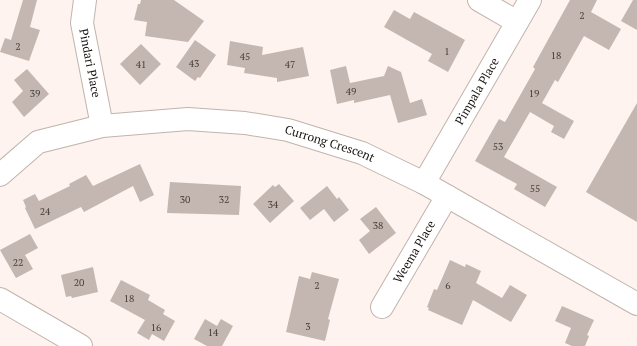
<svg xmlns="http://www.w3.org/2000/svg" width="637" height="346" font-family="'PT Serif',serif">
	<rect width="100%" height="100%" fill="#fef3ee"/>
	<g fill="#c4b7b1">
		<polygon points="23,0 37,0 30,27 40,30 29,61 0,52 5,38 11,40"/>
		<polygon points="141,0 174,0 204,21 188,42 145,36 147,22 134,20 138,4 140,4"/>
		<polygon points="570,0 597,0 591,12 621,29 609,50 584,36 558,82 555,80 542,103 574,121 564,139 551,132 554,126 530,112 504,157 557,187 545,207 514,189 517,184 475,161 499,119 505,122 535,69 533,67"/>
		<polygon points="633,0 637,0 637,30 621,21"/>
		<polygon points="394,10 410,19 414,12 465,40 448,72 428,61 432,54 384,27"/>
		<polygon points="195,40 216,55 200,78 198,77 195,81 176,67"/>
		<polygon points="230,41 263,47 262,55 303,47 309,76 277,82 277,78 244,73 245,68 227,65"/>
		<polygon points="141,44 161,64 140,85 120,64"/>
		<polygon points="346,66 350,83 384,76 388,66 401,72 410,103 422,99 427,115 398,123 390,95 354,103 354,100 337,104 330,70"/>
		<polygon points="27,69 49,94 24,117 12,102 23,91 14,80"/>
		<polygon points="637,103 637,222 586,192"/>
		<polygon points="140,164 154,195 140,202 133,186 84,212 81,207 35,229 25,208 26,207 23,200 35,194 39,201 70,186 69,184 86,175 93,186"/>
		<polygon points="170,182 241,186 239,215 167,213"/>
		<polygon points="279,184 294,201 270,223 253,204 273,185 275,187"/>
		<polygon points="327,186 337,199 339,197 349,210 334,222 324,209 310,220 300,208"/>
		<polygon points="376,207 396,233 369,254 359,240 370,231 360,219"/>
		<polygon points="30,234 38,248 25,255 33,269 16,278 0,250"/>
		<polygon points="450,260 465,267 466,264 481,271 476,283 502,298 510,285 527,295 511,322 473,300 462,325 428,310 429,308 427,307 434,289 437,290"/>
		<polygon points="93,267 98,292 72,298 71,296 66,297 61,275"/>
		<polygon points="312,272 339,279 328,319 330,320 325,341 286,332 299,276 310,279"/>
		<polygon points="121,280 150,295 148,300 165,310 163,314 175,321 164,341 152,334 149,340 137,333 145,320 110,301"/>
		<polygon points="562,306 594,320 587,335 589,336 585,346 572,346 565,343 571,328 555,321"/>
		<polygon points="205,319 217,326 221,319 233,326 222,346 207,346 194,339"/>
	</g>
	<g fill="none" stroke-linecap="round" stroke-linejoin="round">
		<g stroke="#c0b4ad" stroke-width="24">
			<g id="minor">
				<path id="s1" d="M85 0 82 23 102 126"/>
				<polyline points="479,0 517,22"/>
				<path id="s2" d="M0 175 38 142 102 126 188 119 245 123 288 130 362 153 424 183 637 304"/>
				<path id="s3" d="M424 183 530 0"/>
				<polyline points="0,299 81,346"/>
				<path id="s4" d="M382 307 447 196"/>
			</g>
		</g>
		<use href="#minor" stroke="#fff" stroke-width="22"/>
	</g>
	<g text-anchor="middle" stroke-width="3" stroke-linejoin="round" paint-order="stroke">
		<g font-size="10" fill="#443e3a">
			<text x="582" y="19">2</text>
			<text x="18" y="50">2</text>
			<text x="447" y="55">1</text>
			<text x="556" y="59">18</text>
			<text x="245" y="60">45</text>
			<text x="194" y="67">43</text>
			<text x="141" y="68">41</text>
			<text x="290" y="68">47</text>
			<text x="351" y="95">49</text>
			<text x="35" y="97">39</text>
			<text x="534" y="97">19</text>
			<text x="498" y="150">53</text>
			<text x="535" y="192">55</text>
			<text x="185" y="203">30</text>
			<text x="224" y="203">32</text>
			<text x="273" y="208">34</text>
			<text x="45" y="215">24</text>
			<text x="378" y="229">38</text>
			<text x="18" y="266">22</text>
			<text x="79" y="286">20</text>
			<text x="317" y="289">2</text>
			<text x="448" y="289">6</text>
			<text x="129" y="302">18</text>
			<text x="308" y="330">3</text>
			<text x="156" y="331">16</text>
			<text x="213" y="336">14</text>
		</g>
		<g font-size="12" fill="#191513" stroke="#fef3ee">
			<text dy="4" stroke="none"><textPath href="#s1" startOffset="64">Pindari Place</textPath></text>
			<text dy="4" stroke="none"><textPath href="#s3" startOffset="106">Pimpala Place</textPath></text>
			<text dy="4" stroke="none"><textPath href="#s2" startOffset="347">Currong Crescent</textPath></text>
			<text dy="4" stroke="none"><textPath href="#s4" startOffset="64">Weema Place</textPath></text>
		</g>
	</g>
</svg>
